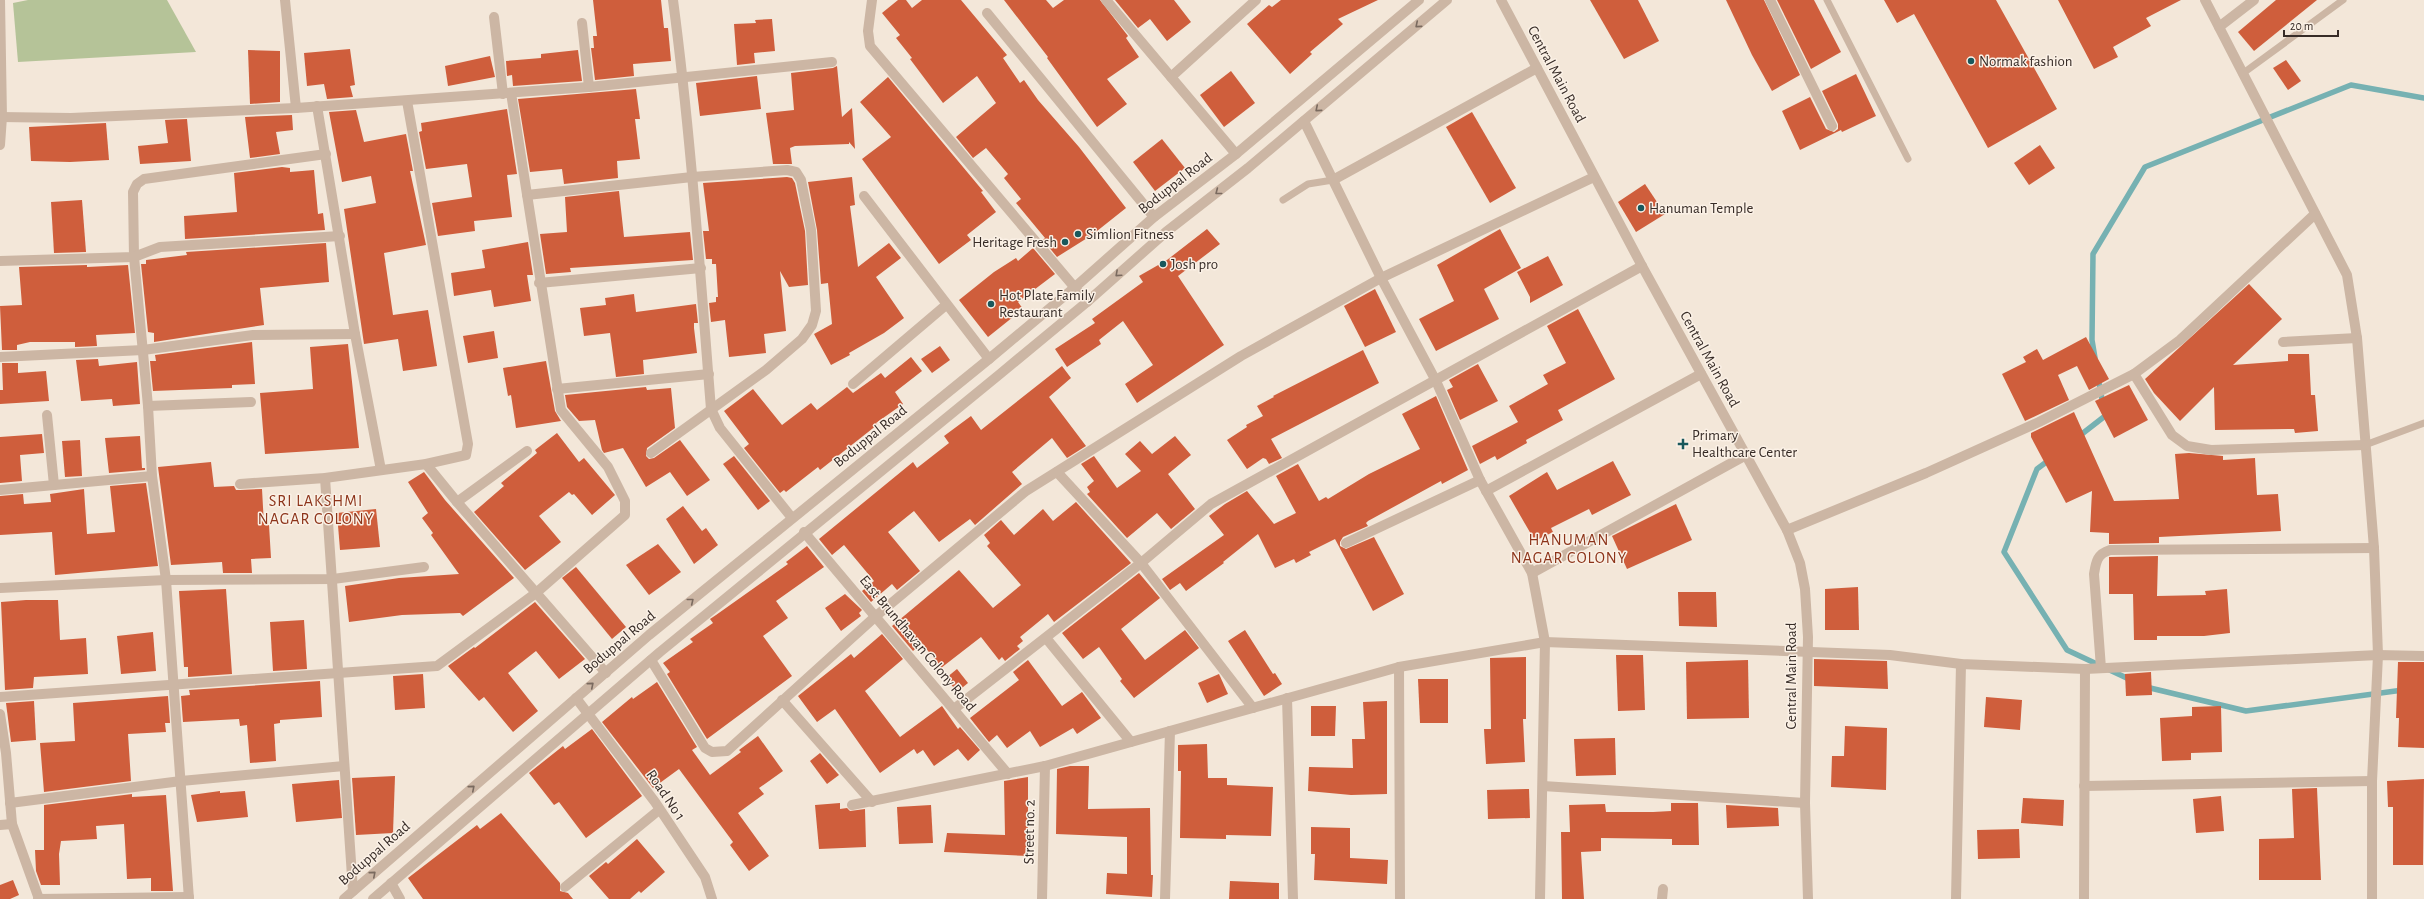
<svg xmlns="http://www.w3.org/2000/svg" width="2424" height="899" font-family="'Alegreya Sans',sans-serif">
	<rect width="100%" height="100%" fill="#f3e7d9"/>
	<polygon fill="#b5c398" points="28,0 167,0 196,52 18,62 13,3"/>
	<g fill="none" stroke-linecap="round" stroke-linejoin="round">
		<g stroke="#76b1b2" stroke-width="5.5">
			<polyline points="2095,358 2092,340 2093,254 2145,167 2351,85 2424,98"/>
			<polyline points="2078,437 2105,416 2098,377"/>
			<polyline points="2049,460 2037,469 2004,552 2067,650 2131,680"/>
			<polyline points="2146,687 2246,711 2403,690"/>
		</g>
	</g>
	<g fill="#cf5e3c">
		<polygon points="593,0 661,0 664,28 668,28 671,61 633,64 634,76 595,80 591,48 594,48 593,36 597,36"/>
		<polygon points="898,0 906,0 912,8 922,0 961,0 1007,55 1003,58 1020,83 1024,80 1038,100 1079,147 1126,208 1092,235 1057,257 1043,240 1045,238 1016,203 1021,199 1004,178 1008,174 986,148 973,158 956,137 996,103 977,76 943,103 910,59 912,58 896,38 900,35 882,13"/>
		<polygon points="1004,0 1046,0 1053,8 1064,0 1100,0 1128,36 1126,38 1139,57 1107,79 1127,104 1097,127 1047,58 1048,57"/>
		<polygon points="1115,0 1174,0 1191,22 1167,41 1150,19 1138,28"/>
		<polygon points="1281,0 1378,0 1338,19 1343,24 1310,52 1312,54 1290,74 1247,24 1269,5 1272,7"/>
		<polygon points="1590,0 1638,0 1659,41 1624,59"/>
		<polygon points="1726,0 1764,0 1800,75 1772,91 1752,55"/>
		<polygon points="1777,0 1814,0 1841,52 1811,69"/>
		<polygon points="1884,0 1996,0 2057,109 1988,148 1914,14 1897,23"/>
		<polygon points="2058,0 2181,0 2146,18 2151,26 2113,47 2118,57 2094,69"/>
		<polygon points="2276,0 2317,0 2254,51 2238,32"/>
		<polygon points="772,19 775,51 754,53 755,63 737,65 734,24 756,23 755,20"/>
		<polygon points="350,49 355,85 350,86 353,97 327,99 324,84 307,86 304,53"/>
		<polygon points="248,50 280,51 280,102 250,104"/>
		<polygon points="578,50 582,81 513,86 512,75 507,76 506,61 541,58 541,54"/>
		<polygon points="490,56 495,77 448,86 445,66"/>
		<polygon points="2286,60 2301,81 2288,90 2273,68"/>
		<polygon points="837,66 842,117 852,108 855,149 849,142 849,144 795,146 790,148 792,164 773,164 766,113 794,110 791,73 833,68"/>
		<polygon points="1231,71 1255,103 1224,127 1200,95"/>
		<polygon points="1856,74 1876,116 1842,132 1841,130 1800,150 1782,111 1810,97 1826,129 1834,132 1838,129 1838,124 1822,91"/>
		<polygon points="757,76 761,109 700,116 696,83"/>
		<polygon points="888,77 983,191 981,192 996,212 967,235 971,240 939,264 862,159 891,137 860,102"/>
		<polygon points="636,89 640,119 635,119 640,159 617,161 618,178 564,184 562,169 530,172 518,99"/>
		<polygon points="507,109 517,174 507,175 512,217 474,221 475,231 438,236 432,203 472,197 467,164 426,169 419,132 422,131 421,123"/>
		<polygon points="356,110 364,142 406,134 413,171 410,171 426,245 384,253 393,315 428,310 437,366 403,371 398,339 364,344 344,209 376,203 371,176 342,182 329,112"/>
		<polygon points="1472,112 1516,188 1490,203 1446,127"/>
		<polygon points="292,115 293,130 276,132 280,154 250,158 245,117"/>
		<polygon points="187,119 191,161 140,164 138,146 168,143 165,120"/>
		<polygon points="106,123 109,160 70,162 31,161 29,127"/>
		<polygon points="1162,139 1185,168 1155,191 1133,162"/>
		<polygon points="2040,145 2055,168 2029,185 2014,163"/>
		<polygon points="282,167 290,168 290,172 314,170 318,214 323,213 325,230 185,239 184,216 237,212 234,173"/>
		<polygon points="787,177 792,178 795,183 805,231 808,285 789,287 780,271 786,331 764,334 766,353 729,357 725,320 711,322 709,303 716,302 716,297 718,297 716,264 712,264 712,259 706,259 703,231 709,231 703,183"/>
		<polygon points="852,177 855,205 850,206 858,267 889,243 901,258 876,277 904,318 884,333 849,353 850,355 831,365 814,334 832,324 828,283 821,284 817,230 808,182"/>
		<polygon points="1645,184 1665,214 1636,232 1618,202"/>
		<polygon points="619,191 624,237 690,232 693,260 570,268 571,272 546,274 540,234 567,232 565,197"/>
		<polygon points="82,200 86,252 54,253 51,202"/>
		<polygon points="1207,229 1220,244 1178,276 1224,345 1137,403 1125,384 1153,365 1123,321 1099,340 1101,344 1067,367 1055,349 1095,323 1092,319 1143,282 1139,276 1167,260"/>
		<polygon points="1500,229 1521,268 1484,289 1499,319 1436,351 1419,319 1454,301 1437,265"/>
		<polygon points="528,242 533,275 527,275 531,301 494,307 491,290 454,296 451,273 485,268 482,250"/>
		<polygon points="326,243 329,282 260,288 264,325 154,342 154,333 148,332 141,264 146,264 146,260 187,255 186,252"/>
		<polygon points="1033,248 1055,274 1018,302 1023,309 988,337 959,300 994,272 1016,258 1018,261"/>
		<polygon points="1548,256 1563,285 1530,303 1530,297 1517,272"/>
		<polygon points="87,265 87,267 128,265 135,333 96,335 97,346 75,347 75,342 30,342 17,345 17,350 2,350 0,306 22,305 19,267"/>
		<polygon points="2249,284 2282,319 2233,365 2288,361 2288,354 2309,354 2311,395 2315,395 2318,431 2295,433 2294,429 2215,430 2214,387 2180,421 2154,393 2145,379"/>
		<polygon points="1375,289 1396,332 1365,347 1344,306"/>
		<polygon points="634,294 636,312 696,304 698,323 694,323 694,328 697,353 643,360 644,374 616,377 610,333 584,336 580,308 606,305 605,298"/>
		<polygon points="1578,309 1615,379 1558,410 1563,420 1526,440 1527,443 1497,460 1495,456 1480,464 1472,446 1518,422 1509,406 1548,384 1543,375 1566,363 1547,326"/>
		<polygon points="494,331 498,358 468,363 463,336"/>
		<polygon points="2086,337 2109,379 2089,390 2077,366 2058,375 2069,400 2025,421 2002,374 2026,362 2023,357 2037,349 2043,360"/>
		<polygon points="252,342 255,384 232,385 232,388 153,391 150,361 156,361 155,355"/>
		<polygon points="348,344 359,448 265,454 260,393 313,389 310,347"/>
		<polygon points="940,346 950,360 932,373 921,359"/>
		<polygon points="1363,350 1379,383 1271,439 1282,458 1269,464 1266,459 1263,458 1247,469 1227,440 1247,427 1246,425 1263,416 1257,406 1274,397 1273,396"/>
		<polygon points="911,357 922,371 895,392 903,404 876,423 877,425 820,470 818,467 786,492 784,490 780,493 744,448 749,444 724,411 753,389 782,425 811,403 817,410 847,387 853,393 881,373 885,378"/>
		<polygon points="98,359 99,366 137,362 140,404 113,406 112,399 81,401 76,360"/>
		<polygon points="546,361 555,411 561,421 516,428 511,395 508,396 503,368"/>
		<polygon points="2,363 18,363 18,373 46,371 49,401 0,404 0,390 3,390"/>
		<polygon points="1478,364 1498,401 1460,420 1447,390 1453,387 1449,380"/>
		<polygon points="1062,366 1071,378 1049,397 1086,446 1067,458 1052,438 1012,472 1022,484 975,525 970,519 939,542 914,511 888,532 920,571 897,590 892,584 871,602 862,591 874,581 844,545 832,555 819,539 913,462 917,468 949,443 944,436 971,416 981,430"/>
		<polygon points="2129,385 2148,420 2114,438 2095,401"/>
		<polygon points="646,387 647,390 671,388 675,428 647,448 646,456 649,459 654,458 680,440 710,480 687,496 670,472 646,487 623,448 604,453 602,450 595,420 579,421 567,407 565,395"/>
		<polygon points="1436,396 1468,470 1442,484 1441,481 1368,521 1366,523 1368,526 1343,537 1340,542 1340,546 1346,549 1374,537 1404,594 1373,611 1335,539 1309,552 1311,555 1296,563 1294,559 1275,568 1258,534 1223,562 1224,563 1186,591 1180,583 1170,590 1162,579 1224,535 1209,516 1225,504 1247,491 1274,524 1296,513 1276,476 1298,464 1319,501 1326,497 1328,499 1369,474 1420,449 1402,414"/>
		<polygon points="2074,412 2114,501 2179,499 2175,454 2189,453 2223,456 2223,460 2255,458 2257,495 2278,494 2281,531 2159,537 2159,543 2109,544 2109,533 2090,532 2092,491 2066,503 2031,437 2031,433"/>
		<polygon points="557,433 579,462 584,458 615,495 592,515 574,494 572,495 569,492 539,516 561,542 525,570 474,512 504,486 501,483 537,453 535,450"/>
		<polygon points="42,434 44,453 20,455 22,481 0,483 0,437"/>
		<polygon points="140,436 142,468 145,468 145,470 109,473 105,438"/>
		<polygon points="1175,436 1191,455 1168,474 1195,509 1171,529 1157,513 1127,538 1087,494 1090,492 1087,487 1094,481 1081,464 1094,456 1117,488 1141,471 1125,454 1140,441 1152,454"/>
		<polygon points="80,440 82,476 65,477 62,441"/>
		<polygon points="734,456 770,501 758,510 723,464"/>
		<polygon points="1613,461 1631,495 1592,515 1589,509 1551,528 1553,532 1535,541 1509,496 1547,472 1557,490"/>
		<polygon points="211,462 214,487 234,486 236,490 240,490 262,489 264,525 269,525 271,558 251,559 252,573 223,573 222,562 171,565 158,467"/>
		<polygon points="424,472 445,500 514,578 463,616 460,613 402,615 349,622 345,586 399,578 459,574 431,535 433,533 422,518 428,513 408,482"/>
		<polygon points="146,483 158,566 55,575 52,532 0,535 0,496 23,494 24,504 51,502 50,494 84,489 87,534 115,532 110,486"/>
		<polygon points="1076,502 1131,563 1054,622 1048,614 1020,637 1023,641 1017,646 1020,649 1005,661 1002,657 999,660 981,637 941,668 922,643 913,651 892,626 959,570 993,608 1021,585 987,546 990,543 984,535 1001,520 1014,535 1043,509 1053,521"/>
		<polygon points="1676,504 1692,540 1627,569 1612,536"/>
		<polygon points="683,506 702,531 706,528 718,545 694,564 666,519"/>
		<polygon points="376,509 380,547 340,550 337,513"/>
		<polygon points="658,544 681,572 649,595 626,565"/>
		<polygon points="807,546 824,567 776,601 788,618 763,636 792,676 707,739 667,674 670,672 663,663 693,642 690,639 713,623 710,619 716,615 788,564 786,562"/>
		<polygon points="2158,556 2157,596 2206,595 2205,591 2227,589 2230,633 2204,636 2157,636 2157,640 2134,640 2133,594 2109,594 2109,557"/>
		<polygon points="576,567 626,627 612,639 562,578"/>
		<polygon points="1139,573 1160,598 1121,629 1145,660 1185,630 1199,648 1134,698 1120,681 1122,679 1099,647 1083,659 1062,633"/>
		<polygon points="1858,587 1859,630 1825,630 1825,589"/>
		<polygon points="226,589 232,674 188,677 188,667 184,667 179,591"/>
		<polygon points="1678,592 1716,592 1717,627 1679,626"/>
		<polygon points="845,594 862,610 859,613 861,616 841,631 825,608"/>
		<polygon points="26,600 58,600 60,640 86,638 88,674 34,677 33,688 5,690 1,602"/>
		<polygon points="535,602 585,659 559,679 536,651 508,673 538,711 513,732 484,697 479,701 448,666 474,647 475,648"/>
		<polygon points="304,620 307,669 273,671 270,622"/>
		<polygon points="1245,630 1273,674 1275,673 1282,684 1264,696 1228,641"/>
		<polygon points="153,632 156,671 121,674 117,636"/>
		<polygon points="882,634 903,659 865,691 900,737 942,706 958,729 960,727 980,750 968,761 958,749 934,766 923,750 917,754 914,749 880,773 835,709 817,722 798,696 851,654 854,658"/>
		<polygon points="1616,655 1643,655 1645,710 1618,711"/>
		<polygon points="1526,657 1526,719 1523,719 1525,762 1486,764 1484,729 1491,729 1490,658"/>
		<polygon points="1814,659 1887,661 1888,689 1814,686"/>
		<polygon points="1028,660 1062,706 1082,692 1101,718 1077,734 1073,728 1040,747 1030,731 1007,748 997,735 989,742 970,718 1019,680 1013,672"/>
		<polygon points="1748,660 1749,718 1687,719 1686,662"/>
		<polygon points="2398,662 2424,662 2424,748 2398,747 2399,718 2396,718"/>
		<polygon points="957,669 968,683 957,692 946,678"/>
		<polygon points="2151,672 2152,695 2126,696 2125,674"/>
		<polygon points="423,674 425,708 395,710 393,676"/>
		<polygon points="1219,674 1228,694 1207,703 1198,683"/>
		<polygon points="1418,679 1448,679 1448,723 1420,723"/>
		<polygon points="320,681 322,717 280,720 280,723 274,724 276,761 250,763 247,725 240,726 239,719 183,722 181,696 190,695 189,690"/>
		<polygon points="657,682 697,747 692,750 710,775 741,752 739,750 758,736 783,771 759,788 764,794 738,813 769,856 749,871 730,845 733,842 679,769 653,788 602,722 632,697 633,699"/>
		<polygon points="168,696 170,723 165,723 166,732 128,734 131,781 44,792 40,743 75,741 73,703"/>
		<polygon points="1986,697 2022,700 2020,730 1984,727"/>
		<polygon points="34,701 36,740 11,742 6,703"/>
		<polygon points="1387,701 1387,794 1351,795 1308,791 1309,767 1353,768 1352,739 1365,739 1363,702"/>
		<polygon points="1311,706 1336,706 1335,736 1311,736"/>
		<polygon points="2221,706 2222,752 2191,753 2191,760 2162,761 2160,718 2192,716 2192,707"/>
		<polygon points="1845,726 1887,728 1886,790 1831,787 1832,756 1844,756"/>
		<polygon points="592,729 642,796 586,838 559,802 554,805 529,773 563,746 565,749"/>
		<polygon points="1615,738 1616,775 1576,776 1574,739"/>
		<polygon points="1207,744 1208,778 1227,778 1227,785 1273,787 1271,836 1226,835 1226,839 1180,838 1181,771 1178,771 1178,745"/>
		<polygon points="820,753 839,775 827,784 810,761"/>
		<polygon points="1070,766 1089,766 1088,809 1150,808 1151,875 1153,875 1152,897 1106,894 1107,873 1127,874 1127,837 1056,834 1057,769"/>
		<polygon points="395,776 393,833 356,835 352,778"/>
		<polygon points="1028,777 1028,856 944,852 947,833 1005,835 1004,781"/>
		<polygon points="2424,779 2423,865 2393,865 2393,807 2388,807 2387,781"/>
		<polygon points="339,780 342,818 296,822 292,784"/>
		<polygon points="2317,788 2321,880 2259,880 2259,839 2294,838 2292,789"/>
		<polygon points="1529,789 1530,818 1488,819 1487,790"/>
		<polygon points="220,791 220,793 245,791 248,817 197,822 191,795"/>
		<polygon points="132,794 132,797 166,795 173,891 151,891 151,878 127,879 124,824 96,826 97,839 61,841 59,854 60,885 41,885 36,871 35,850 44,850 44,805"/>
		<polygon points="2221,796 2224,831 2196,833 2193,799"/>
		<polygon points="2023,798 2064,800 2063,826 2021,823"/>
		<polygon points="840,803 840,809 847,808 850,811 865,809 866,847 819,849 815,805"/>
		<polygon points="1671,803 1698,803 1699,845 1672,845 1672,839 1601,838 1601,851 1581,852 1584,899 1562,899 1561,832 1570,832 1569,805 1605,804 1606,812 1653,812 1671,811"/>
		<polygon points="931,805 933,843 899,844 897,807"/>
		<polygon points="1726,805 1778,808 1779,826 1727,828"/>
		<polygon points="501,813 560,883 560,891 568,893 573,899 423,899 408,878 477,825 480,829"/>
		<polygon points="1311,827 1350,828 1350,858 1388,860 1387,884 1314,880 1315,854 1311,854"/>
		<polygon points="2019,829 2020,858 1978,859 1977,830"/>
		<polygon points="637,839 665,872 641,893 639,891 630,899 609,899 589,876 606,862 608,864"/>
		<polygon points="13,880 19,895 10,899 0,899 0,885"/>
		<polygon points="1230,881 1279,883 1279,899 1229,899"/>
	</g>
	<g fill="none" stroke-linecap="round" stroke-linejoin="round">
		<g stroke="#ccb6a4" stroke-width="7">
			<polyline points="1827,0 1908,159"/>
			<polyline points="2242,74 2343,0"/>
			<polyline points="1283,200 1308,184 1333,180"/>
			<polyline points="2365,445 2424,423"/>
		</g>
		<g stroke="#ccb6a4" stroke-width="10">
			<polyline points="285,0 296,108 589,87 832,62"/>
			<path d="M673 0C691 136 700 272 711 409L720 428 792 518"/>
			<polyline points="872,0 868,31 870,46 1087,302"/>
			<polyline points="1106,0 1236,154"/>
			<polyline points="1501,0 1642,266 1787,530 1800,563 1805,589 1808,637 1805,803 1808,899"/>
			<polyline points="1770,0 1832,126"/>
			<polyline points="2205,0 2347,275 2357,338 2374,548 2378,655 2372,781 2372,899"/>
			<polyline points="987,13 1154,217"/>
			<polyline points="494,17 503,94"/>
			<polyline points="582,23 589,87"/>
			<polyline points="2219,27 2254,0"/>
			<polyline points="1171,77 1256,0"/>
			<polyline points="317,106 355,334 381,470"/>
			<polyline points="0,117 71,118 296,108"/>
			<polyline points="1304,121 1381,278 1436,381 1480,480 1532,573 1545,642 1540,899"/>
			<polyline points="0,145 2,117 0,0"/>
			<polyline points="1333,180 1537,68"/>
			<polyline points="527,195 692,177 787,170 796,172 801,180 811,230 816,311 812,325 802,339 766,370 651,453"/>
			<polyline points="864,196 989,359"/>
			<polyline points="0,261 134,257 133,192 137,184 144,179 326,154"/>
			<polyline points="539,283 701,268"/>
			<polyline points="2283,342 2357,338"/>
			<polyline points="0,357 143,350 253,335 355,334"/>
			<polyline points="2134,374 2172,435 2187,446 2211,450 2365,445"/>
			<polyline points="853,384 946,305"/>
			<polyline points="557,389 709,374"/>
			<polyline points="148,406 251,402"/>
			<polyline points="47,415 54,485"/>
			<polyline points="426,464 457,502 606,673"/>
			<polyline points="1057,472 1141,563 1253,708"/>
			<polyline points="325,478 353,891"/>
			<polyline points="240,484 325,478 426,464 466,455 468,444 407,101"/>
			<polyline points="0,490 152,476"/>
			<polyline points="1486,491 1701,374"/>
			<polyline points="457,502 527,451"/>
			<polyline points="1787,530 1926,473 2039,422 2134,374 2180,340 2315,214"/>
			<polyline points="804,532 1008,774"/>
			<polyline points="1346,543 1480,480"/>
			<polyline points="1532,573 1746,455"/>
			<polyline points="0,588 166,580 333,579 424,567"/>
			<polyline points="1046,638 1131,742"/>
			<polyline points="651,660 705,748 712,752 727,751 876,616 1026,491 1241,356 1381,278 1594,177"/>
			<polyline points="1399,667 1400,899"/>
			<path d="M2101 668 2094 574C2096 562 2097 554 2110 550L2374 548"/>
			<polyline points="0,697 437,666 536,593 625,515 625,501 608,467 561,410 511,93"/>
			<polyline points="576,698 655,802 705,877 712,899"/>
			<polyline points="1287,698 1293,899"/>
			<polyline points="782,700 872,802"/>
			<polyline points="954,709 1141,563 1211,504 1642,266"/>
			<polyline points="0,714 6,753 12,824 39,899"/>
			<polyline points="1543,786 1805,803"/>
			<polyline points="2084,786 2372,781"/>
			<polyline points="10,803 181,781 344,766"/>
			<polyline points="852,805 1045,766 1399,667 1545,642 1890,655 1961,664 2085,669 2378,655 2424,656"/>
			<polyline points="0,825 12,824"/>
			<polyline points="391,883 400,899"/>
			<polyline points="565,887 659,810"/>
			<polyline points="38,899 189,897"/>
			<polyline points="189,899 166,580 152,476 148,406 134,257 160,247 340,236"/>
			<polyline points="1042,899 1045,766"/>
			<polyline points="1165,899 1170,731"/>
			<polyline points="1662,899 1663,889"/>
			<polyline points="1956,899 1961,664"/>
			<polyline points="2084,899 2085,669"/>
		</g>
		<g stroke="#ccb6a4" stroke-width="10">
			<polyline points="344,899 649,635 989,359 1074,288 1154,217 1236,154 1419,0"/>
			<polyline points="373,899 660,652 1000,374 1087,302 1166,232 1248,168 1447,0"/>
		</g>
	</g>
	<defs><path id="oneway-chevron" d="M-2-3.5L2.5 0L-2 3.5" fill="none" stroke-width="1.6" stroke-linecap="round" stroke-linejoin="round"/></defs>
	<g stroke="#7a6a5f">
		<use href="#oneway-chevron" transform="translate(1418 25) rotate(140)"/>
		<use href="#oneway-chevron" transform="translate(1318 109) rotate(140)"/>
		<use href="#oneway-chevron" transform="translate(1218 192) rotate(142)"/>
		<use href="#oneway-chevron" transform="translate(1118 274) rotate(138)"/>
		<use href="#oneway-chevron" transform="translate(691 601) rotate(-39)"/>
		<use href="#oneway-chevron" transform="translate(591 685) rotate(-40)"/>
		<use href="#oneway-chevron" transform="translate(472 788) rotate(-41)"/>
		<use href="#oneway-chevron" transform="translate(373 874) rotate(-41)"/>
	</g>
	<g fill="#19585c" stroke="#fbf1e6" stroke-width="1.5">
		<circle cx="1971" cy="61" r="4"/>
		<circle cx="1641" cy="208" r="4"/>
		<circle cx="1078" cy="234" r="4"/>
		<circle cx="1065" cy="242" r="4"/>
		<circle cx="1163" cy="264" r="4"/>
		<circle cx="991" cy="304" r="4"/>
		<path d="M1681 438h4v4h4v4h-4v4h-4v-4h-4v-4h4z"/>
	</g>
	<g text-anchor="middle" stroke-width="3" stroke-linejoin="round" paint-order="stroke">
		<g font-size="15" fill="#372c27" stroke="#fbf1e6" text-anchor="start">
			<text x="1979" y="66">Normak fashion</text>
			<text x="1649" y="213">Hanuman Temple</text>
			<text x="1086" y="239">Simlion Fitness</text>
			<text x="1057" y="247" text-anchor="end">Heritage Fresh</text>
			<text x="1171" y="269">Josh pro</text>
			<text x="999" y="300">Hot Plate Family<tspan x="999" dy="17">Restaurant</tspan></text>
			<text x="1692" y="440">Primary<tspan x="1692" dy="17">Healthcare Center</tspan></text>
		</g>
		<g font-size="15" fill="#372c27" stroke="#fbf1e6">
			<text transform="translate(1557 74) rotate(62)" y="5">Central Main Road</text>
			<text transform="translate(1175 183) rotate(-38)" y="5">Boduppal Road</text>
			<text transform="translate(1710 359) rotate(61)" y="5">Central Main Road</text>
			<text transform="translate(870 436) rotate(-39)" y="5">Boduppal Road</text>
			<text transform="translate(619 642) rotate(-40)" y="5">Boduppal Road</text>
			<text transform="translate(918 643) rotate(50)" y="5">East Brundhavan Colony Road</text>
			<text transform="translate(1791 676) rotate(-90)" y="5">Central Main Road</text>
			<text transform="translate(666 795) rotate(56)" y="5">Road No 1</text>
			<text transform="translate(1029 832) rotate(-89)" y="5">Street no. 2</text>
			<text transform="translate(374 853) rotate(-41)" y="5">Boduppal Road</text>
		</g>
		<g font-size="16" letter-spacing="1" fill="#8c341a" stroke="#fbf1e6">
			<text x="316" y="506">SRI LAKSHMI<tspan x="316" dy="18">NAGAR COLONY</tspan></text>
			<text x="1569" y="545">HANUMAN<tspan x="1569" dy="18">NAGAR COLONY</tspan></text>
		</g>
	</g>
	<path d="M2284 30v6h54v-6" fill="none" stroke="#372c27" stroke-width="2"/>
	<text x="2290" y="30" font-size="12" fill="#372c27" stroke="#fbf1e6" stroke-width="3" paint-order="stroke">20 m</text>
</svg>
